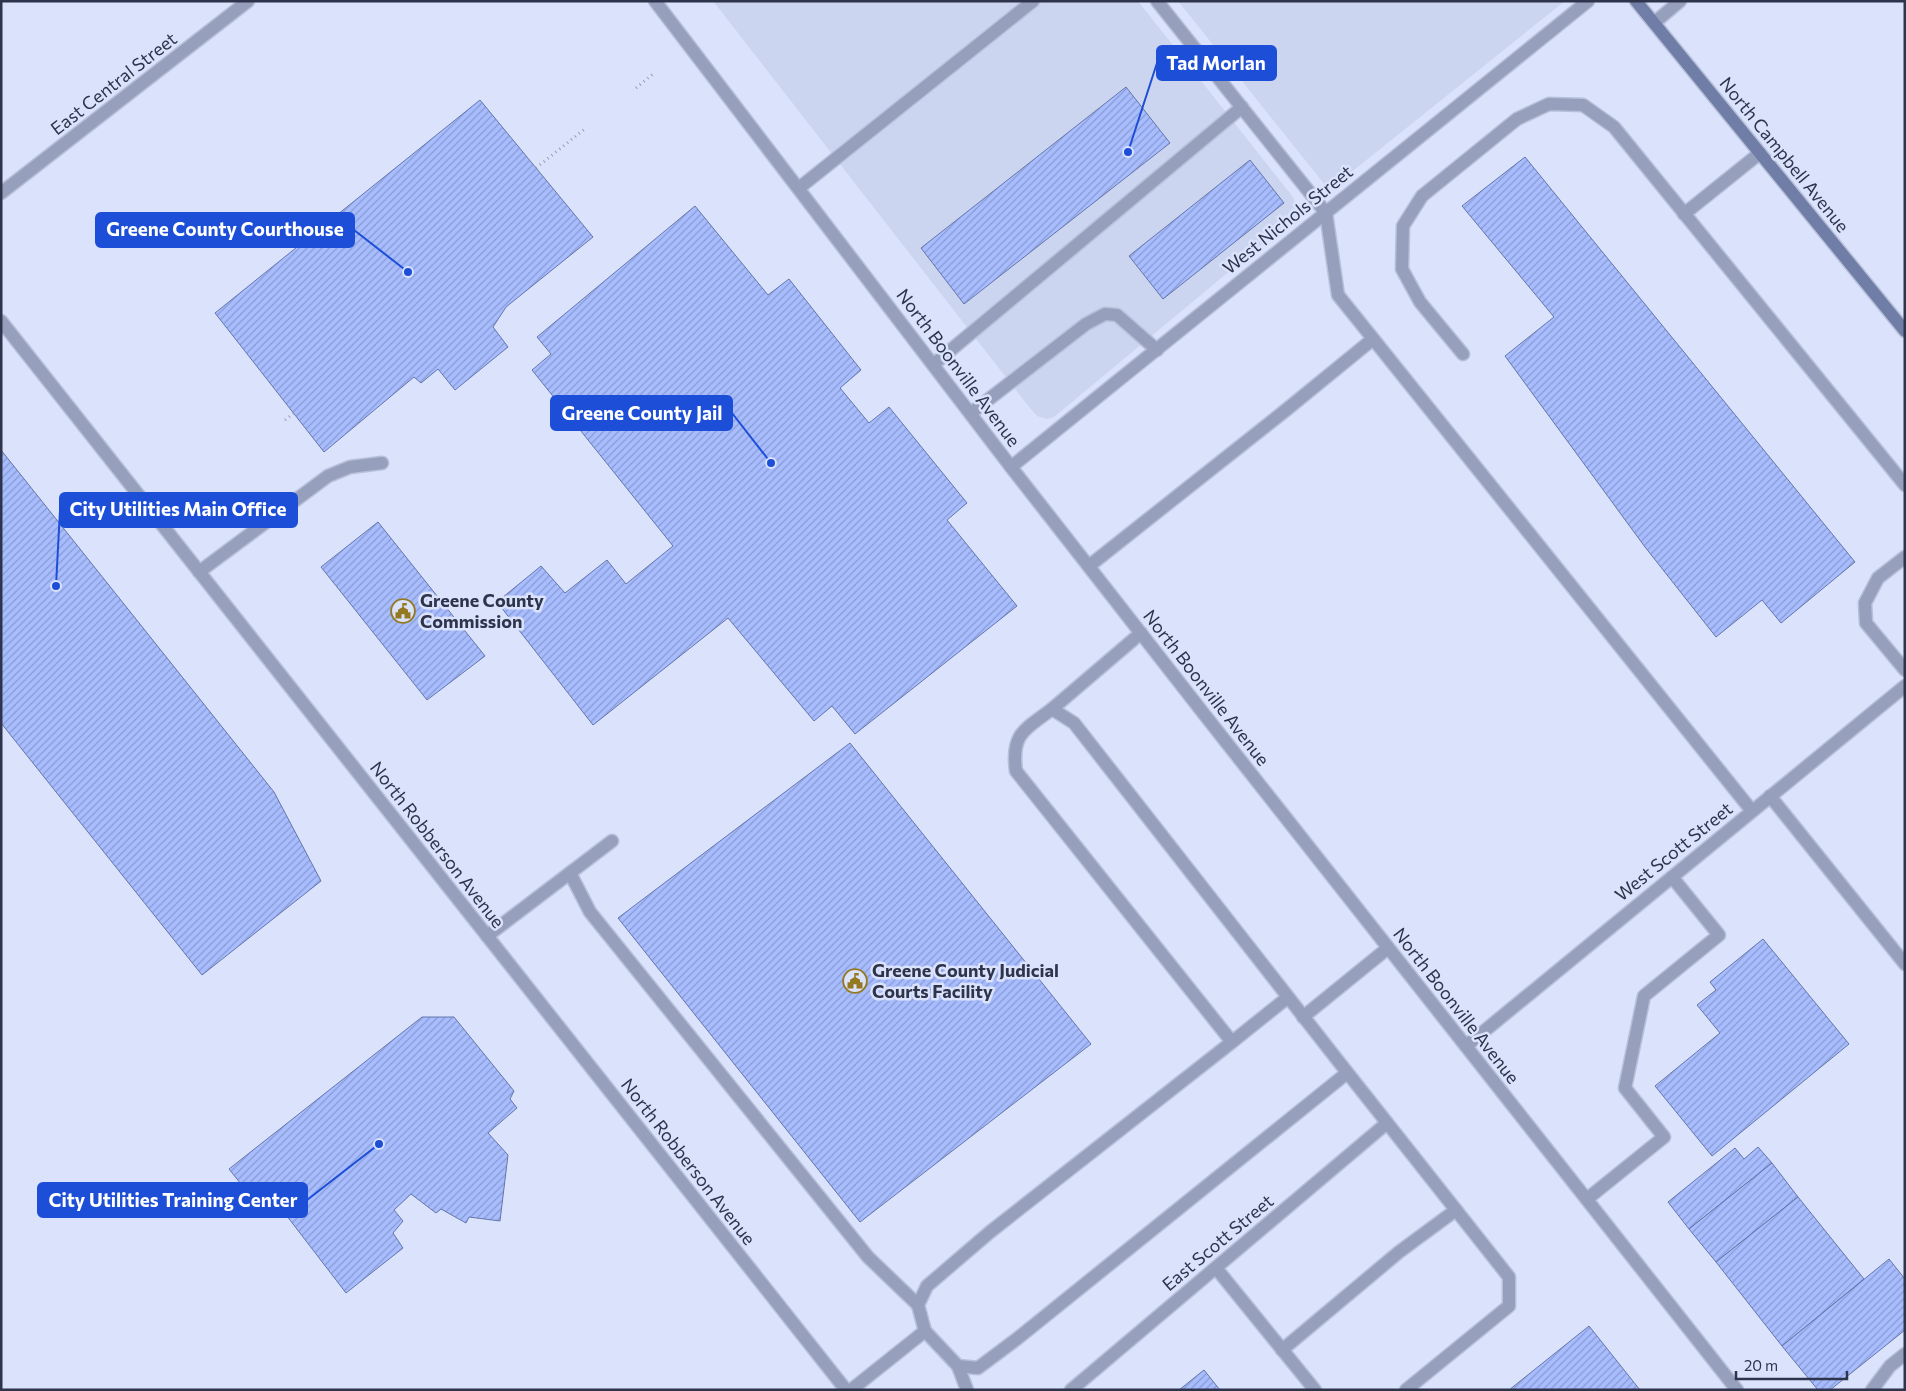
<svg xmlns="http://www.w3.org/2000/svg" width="1906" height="1391" font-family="Commissioner,sans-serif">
	<defs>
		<pattern id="building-hatch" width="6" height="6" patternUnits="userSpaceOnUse" patternTransform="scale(1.25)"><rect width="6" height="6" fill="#a8bdff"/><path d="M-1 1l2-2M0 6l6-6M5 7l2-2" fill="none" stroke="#899ad0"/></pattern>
	</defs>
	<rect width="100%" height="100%" fill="#dbe3fc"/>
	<g fill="#ccd5f0">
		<polygon points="713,1 1138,1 1293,197 1297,207 1296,216 1054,417 1047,419 1037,416 1029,407"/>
		<polygon points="1178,1 1565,1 1329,190"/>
	</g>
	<g fill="url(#building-hatch)" stroke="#6475aa">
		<polygon points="1126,87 1170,143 964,304 921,248"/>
		<polygon points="480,100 593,237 506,307 493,327 508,347 455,390 438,369 421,383 414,377 324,452 215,313"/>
		<polygon points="1525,157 1855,562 1781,623 1762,600 1716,637 1645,547 1505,356 1554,317 1462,206"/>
		<polygon points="1250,160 1284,203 1163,299 1129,256"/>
		<polygon points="695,206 768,295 789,279 861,370 840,388 869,423 889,407 967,503 947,520 1017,606 855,734 832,706 814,721 728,618 593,725 497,602 541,566 565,593 607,560 626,584 673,546 532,370 551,354 537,337"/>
		<polygon points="1,450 274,792 321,881 202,975 1,723"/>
		<polygon points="378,522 485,656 427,700 321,567"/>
		<polygon points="850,743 1091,1044 860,1222 618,918"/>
		<polygon points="1763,939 1849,1044 1712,1156 1655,1086 1720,1033 1697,1005 1716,990 1710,982"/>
		<polygon points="422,1017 454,1017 514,1091 510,1099 517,1108 488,1133 508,1155 500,1221 469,1217 466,1223 441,1209 436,1213 411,1194 394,1210 403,1221 393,1233 403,1248 346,1293 280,1207 268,1218 229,1169"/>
		<polygon points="1758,1147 1772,1163 1689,1229 1668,1202 1735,1148 1744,1159"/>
		<polygon points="1772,1163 1798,1197 1716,1262 1689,1229"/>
		<polygon points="1798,1197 1864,1279 1782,1346 1716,1262"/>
		<polygon points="1889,1259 1905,1279 1905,1330 1830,1390 1818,1390 1782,1346"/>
		<polygon points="1589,1326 1640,1390 1509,1390"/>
		<polygon points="1204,1370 1220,1390 1179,1390"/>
	</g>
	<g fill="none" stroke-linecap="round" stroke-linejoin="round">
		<g stroke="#b8c0d9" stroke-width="15">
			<g id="service">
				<polyline points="1157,1 1326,213 1338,295 1752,811"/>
				<polyline points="799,188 1033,1"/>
				<polyline points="1684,214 1760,153"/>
				<polyline points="1463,354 1420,302 1402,269 1403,226 1422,196 1517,119 1549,104 1583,105 1614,127 1905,485"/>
				<polyline points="934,364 1242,107"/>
				<polyline points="971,413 1086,324 1105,314 1117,315 1157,350"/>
				<polyline points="1011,467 1588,1"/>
				<polyline points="1905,557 1878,578 1865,603 1866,623 1905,670"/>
				<polyline points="1089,566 1286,410 1373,339"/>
				<polyline points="199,572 328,476 350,467 382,463"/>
				<polyline points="1052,709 1141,633"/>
				<polyline points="1770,796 1905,964"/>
				<polyline points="570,873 590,912 868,1257 918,1305"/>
				<polyline points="487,936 612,841"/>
				<polyline points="1303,1017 1388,948"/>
				<polyline points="1232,1042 1287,998"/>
				<path d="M1347 1073 1018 1338 978 1368 958 1366 925 1331 918 1305 927 1286 990 1232 1232 1042 1016 771C1011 734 1024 730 1052 709L1074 723C1218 909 1363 1093 1509 1277V1306L1406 1390"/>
				<polyline points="1587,1199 1664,1137 1625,1088 1644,996 1719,935 1672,877"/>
				<polyline points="1216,1268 1315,1390"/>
				<polyline points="1282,1350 1399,1252 1456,1210"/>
				<polyline points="958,1366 967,1390"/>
				<polyline points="851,1390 925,1331"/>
				<polyline points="1071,1390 1387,1123"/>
				<polyline points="1872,1390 1890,1366 1905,1354"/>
			</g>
		</g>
		<g stroke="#b8c0d9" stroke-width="15">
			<g id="minor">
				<polyline points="655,1 1011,467 1204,714 1737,1390"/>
				<polyline points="1,321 846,1390"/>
				<polyline points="1466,1046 1905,686"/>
			</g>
		</g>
		<g stroke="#b8c0d9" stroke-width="15">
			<g id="tertiary">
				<polyline points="1654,23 1680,1"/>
				<polyline points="1,193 248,1"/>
			</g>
		</g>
		<g stroke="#b8c0d9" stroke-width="15">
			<polyline id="secondary" points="1636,1 1905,331"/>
		</g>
		<g stroke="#969eb6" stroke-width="3" stroke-dasharray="1 4" stroke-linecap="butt">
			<polyline points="636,88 653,74"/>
			<polyline points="536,168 586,128"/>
			<polyline points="285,420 294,413"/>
		</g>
		<use href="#service" stroke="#969fbc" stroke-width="12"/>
		<use href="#minor" stroke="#969fbc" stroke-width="12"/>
		<use href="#tertiary" stroke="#969fbc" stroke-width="12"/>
		<use href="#secondary" stroke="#707ea7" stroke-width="12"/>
	</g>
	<defs>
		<g id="civic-ring" transform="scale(1.25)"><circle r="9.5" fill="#dbe3fc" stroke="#957921" stroke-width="1.5"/><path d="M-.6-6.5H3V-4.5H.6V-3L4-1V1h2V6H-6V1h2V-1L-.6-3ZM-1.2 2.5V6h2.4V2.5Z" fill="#957921"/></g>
	</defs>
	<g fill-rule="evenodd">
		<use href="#civic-ring" x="403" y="611"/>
		<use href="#civic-ring" x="855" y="981"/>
	</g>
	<g text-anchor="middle" stroke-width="5" stroke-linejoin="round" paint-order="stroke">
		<g font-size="18" fill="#2d344b" stroke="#dbe3fc">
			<text transform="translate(114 84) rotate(-38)" y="6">East Central Street</text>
			<text transform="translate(1784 155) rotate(51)" y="6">North Campbell Avenue</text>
			<text transform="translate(1288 220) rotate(-39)" y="6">West Nichols Street</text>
			<text transform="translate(958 368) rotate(53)" y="6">North Boonville Avenue</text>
			<text transform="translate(1206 688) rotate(52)" y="6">North Boonville Avenue</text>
			<text transform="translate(437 845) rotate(52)" y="6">North Robberson Avenue</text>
			<text transform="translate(1674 852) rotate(-39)" y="6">West Scott Street</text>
			<text transform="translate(1456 1006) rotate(52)" y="6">North Boonville Avenue</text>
			<text transform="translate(688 1162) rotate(52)" y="6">North Robberson Avenue</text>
			<text transform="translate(1218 1243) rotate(-40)" y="6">East Scott Street</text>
		</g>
		<g font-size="18" font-weight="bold" fill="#2d344b" stroke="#dbe3fc" text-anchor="start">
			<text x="420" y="607">Greene County<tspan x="420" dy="21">Commission</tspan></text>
			<text x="872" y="977">Greene County Judicial<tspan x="872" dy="21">Courts Facility</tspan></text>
		</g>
	</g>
	<path fill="none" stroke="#1d4ed8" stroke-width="2" d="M1128 152L1157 63M408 272L354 230M771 463L732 413M56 586L60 510M379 1144L307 1200"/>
	<g fill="#1d4ed8" stroke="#dbe3fc" stroke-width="2">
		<circle cx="1128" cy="152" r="5"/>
		<circle cx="408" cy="272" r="5"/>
		<circle cx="771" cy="463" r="5"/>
		<circle cx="56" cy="586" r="5"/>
		<circle cx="379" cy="1144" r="5"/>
	</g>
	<g fill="#1d4ed8" stroke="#1d4ed8" stroke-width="2">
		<rect x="1157" y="46" width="119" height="34" rx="5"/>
		<rect x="96" y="213" width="258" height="34" rx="5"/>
		<rect x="551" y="396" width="181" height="34" rx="5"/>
		<rect x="60" y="493" width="237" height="34" rx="5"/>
		<rect x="38" y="1183" width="269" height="34" rx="5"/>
	</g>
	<g font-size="19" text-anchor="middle" font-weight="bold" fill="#fff">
		<text x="1216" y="70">Tad Morlan</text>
		<text x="225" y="236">Greene County Courthouse</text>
		<text x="642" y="420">Greene County Jail</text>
		<text x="178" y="516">City Utilities Main Office</text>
		<text x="173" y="1207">City Utilities Training Center</text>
	</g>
	<rect width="1906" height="1391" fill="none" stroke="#2d344b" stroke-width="5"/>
	<path d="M1736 1371v8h111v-8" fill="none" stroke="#2d344b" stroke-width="2.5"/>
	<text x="1744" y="1371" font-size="15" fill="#2d344b" stroke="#dbe3fc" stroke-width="4" paint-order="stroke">20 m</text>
</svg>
